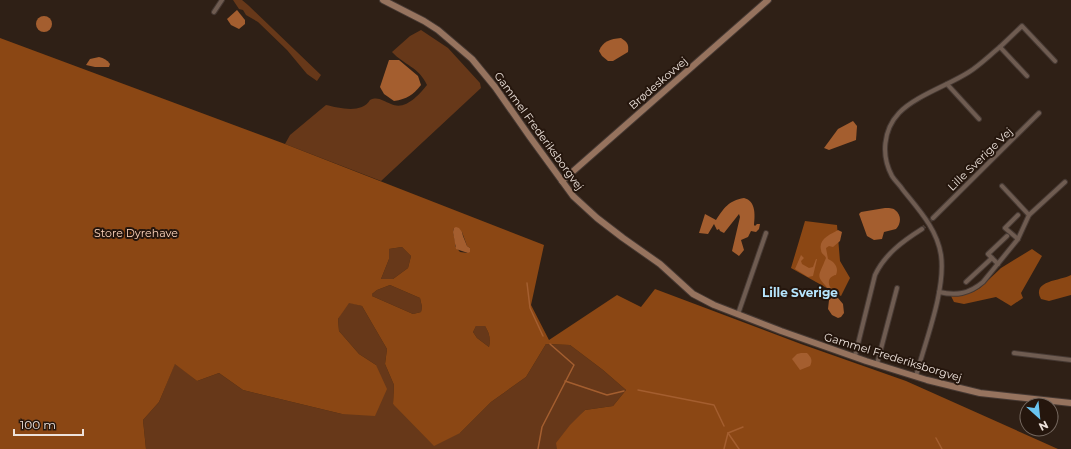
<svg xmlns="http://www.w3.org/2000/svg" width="1071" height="449" font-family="Montserrat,sans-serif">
	<rect width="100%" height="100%" fill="#2f2016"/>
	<g fill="#673819">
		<polygon points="233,0 242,0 248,5 321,75 317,81 307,74 287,50 258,22 246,15 243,10 239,9"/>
		<path d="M421 30 448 48 480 83 481 88 381 181 285 144 290 135 326 105C339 108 362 114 370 100 378 96 383 101 391 104 405 111 419 95 427 85 419 67 404 65 392 52L410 36Z"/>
		<polygon points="402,247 411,256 408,268 393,279 381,279 389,259 389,249"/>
		<polygon points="390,285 420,298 422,307 421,312 413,314 372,296 372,294 377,290"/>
		<polygon points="348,302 362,306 387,349 385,364 394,385 393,404 460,433 491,402 526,377 546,344 570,345 603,370 626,390 613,406 585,410 557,443 557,449 146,449 143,420 159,402 175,363 197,381 219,373 243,390 342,414 376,365 359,354 339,331 338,319"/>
		<path d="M476 326H485C489 332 491 339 489 347L477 338 473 332Z"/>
	</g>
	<g fill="#8b4714" fill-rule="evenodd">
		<path d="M0 38 285 144 544 245 531 305 549 340 617 295 641 307 655 289 801 344 906 381 1058 449H557L556 443 570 425 585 410 613 406 626 390 603 370 570 345 546 344 526 377 491 402 460 433 434 446 393 404 394 385 385 364 387 349 362 306 349 303 338 319 339 331 359 354 376 365 387 389 375 416 342 414 243 390 219 373 197 381 175 364 159 402 143 420 146 449H0ZM454 228 462 232 467 246 470 248 468 253 460 252 455 246C456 239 452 235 454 228ZM402 247 411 256 408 268 393 279H381L389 259V249ZM390 285 420 298 422 307 421 312 413 314 372 296V294L377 290ZM476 326H485C489 332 491 339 489 347L477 338 473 332Z"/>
		<polygon points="805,221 837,225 840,261 850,278 841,296 791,268"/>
		<polygon points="1032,249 1042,256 1021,293 1023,298 1011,306 996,297 964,304 954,302 951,296 973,292 980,288 1001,268"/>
		<path d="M1071 275V295L1049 301 1041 299C1031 280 1061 281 1071 275Z"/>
	</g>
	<g fill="#a45e2f">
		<polygon points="237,10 245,20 245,24 239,29 231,25 227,19"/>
		<circle cx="44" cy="24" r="8"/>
		<path d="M621 38C627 42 629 44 628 52L613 61H608L602 56 599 51C603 41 610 39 621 38Z"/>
		<path d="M99 57C104 58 107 60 110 64L109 67H95L86 65 90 59Z"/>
		<path d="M389 60H399L418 76 421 85C413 95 407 99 394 101L384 94 380 87Z"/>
		<polygon points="853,121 857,126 856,140 829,150 824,148 838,129"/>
		<path d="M744 198C756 201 755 215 754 225L755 226 757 224H760L759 229 756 232 751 231 748 237 741 240 744 250 739 256 732 251 740 217 739 214 724 233 720 231 719 229 717 230 714 224 708 234 699 233 705 214 716 220C724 208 728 201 744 198Z"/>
		<path d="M885 208C888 208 893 208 895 210 902 215 901 224 896 229L884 232 882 239 874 240 867 236 859 214 861 212Z"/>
		<polygon points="456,227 459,228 462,232 463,236 467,246 470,248 470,252 468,253 456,249 453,232 454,228"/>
		<path d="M838 230 842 232 840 241 833 247 829 246 826 248 828 259C835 262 839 268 836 275 830 276 827 281 830 287 832 290 836 291 839 293L838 298 843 304 844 313 841 317 838 318 832 315 828 309 830 291C816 274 817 280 826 258 825 255 821 254 821 250 818 239 831 234 838 230Z"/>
		<polygon points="801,255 804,258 801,261 802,264 809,268 813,267 816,259 817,259 813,276 808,277 795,269"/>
		<path d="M801 353H807C811 357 813 360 810 366L800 370 792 359 797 354Z"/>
	</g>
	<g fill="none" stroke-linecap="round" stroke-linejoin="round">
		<g stroke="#a45e2f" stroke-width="1.5">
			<polyline points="527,283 530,308 543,336"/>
			<polyline points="565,381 607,395 624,391"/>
			<polyline points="638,390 714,405 724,426"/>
			<polyline points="728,433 739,449"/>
			<polyline points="728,433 743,427"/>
			<polyline points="936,438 942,449"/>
			<polyline points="538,449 542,427 574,365 550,344"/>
			<polyline points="724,449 728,433"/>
		</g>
		<polyline stroke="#4c3d34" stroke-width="4" stroke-dasharray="4 2" stroke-linecap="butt" points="922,229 933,218"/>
		<g stroke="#463933" stroke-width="6">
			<g id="street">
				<polyline points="214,12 222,0"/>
				<polyline points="1000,47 1022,26 1055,61"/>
				<polyline points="947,84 979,119"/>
				<polyline points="1002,186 1029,215"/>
				<polyline points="933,218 1039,113"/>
				<polyline points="1018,239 1005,228 1018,215"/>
				<polyline points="998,264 988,254 1007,236"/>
				<polyline points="966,282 992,258"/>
				<path d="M939 292C956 296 969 294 983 282L1018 239 1029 215 1065 182"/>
				<polyline points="738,314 766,233"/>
				<polyline points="1014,353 1071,360"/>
				<path d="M855 356 875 275C885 254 903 241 922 229"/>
				<polyline points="877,364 897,288"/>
				<path d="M916 376C925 342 946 290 941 255 937 229 919 210 903 190 900 185 895 181 892 176 881 156 883 130 899 113 915 96 949 85 969 72 980 65 990 55 1000 47L1027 76"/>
			</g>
		</g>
		<g stroke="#463933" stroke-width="8">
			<g id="secondary">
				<polyline points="383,0 424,21 438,30 472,59 495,87 530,137 573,196 597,218 623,238 660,264 693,294 714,305 781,331 866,361 927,380 980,393 1071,403"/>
				<polyline points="562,181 768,0"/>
			</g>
		</g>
		<use href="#street" stroke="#6f5c51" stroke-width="4"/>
		<use href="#secondary" stroke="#96735e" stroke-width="6"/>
	</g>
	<g text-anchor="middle" stroke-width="4" stroke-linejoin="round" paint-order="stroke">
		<g font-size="11" fill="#ede2db" stroke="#25160d">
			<text transform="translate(658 83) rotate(-41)" y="4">Brødeskovvej</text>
			<text transform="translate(539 131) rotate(54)" y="4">Gammel Frederiksborgvej</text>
			<text transform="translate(980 159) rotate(-44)" y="4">Lille Sverige Vej</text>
			<text transform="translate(893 357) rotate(17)" y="4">Gammel Frederiksborgvej</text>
		</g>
		<g font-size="11" fill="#fed5bd" stroke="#25160d">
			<text x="136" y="237">Store Dyrehave</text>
		</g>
		<g font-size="12" font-weight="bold" fill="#b6e5fe" stroke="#25160d">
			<text x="800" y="297">Lille Sverige</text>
		</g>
	</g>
	<g transform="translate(1039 417) rotate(153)"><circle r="19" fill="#25160d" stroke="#75685f"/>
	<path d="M0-3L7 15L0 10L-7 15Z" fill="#69c4f0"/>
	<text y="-6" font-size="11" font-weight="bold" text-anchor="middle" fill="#ede2db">N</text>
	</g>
	<path d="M14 429v6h69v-6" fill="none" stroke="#ede2db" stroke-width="2"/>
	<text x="20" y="429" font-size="12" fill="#ede2db" stroke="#25160d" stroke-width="3" paint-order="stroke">100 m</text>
</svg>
